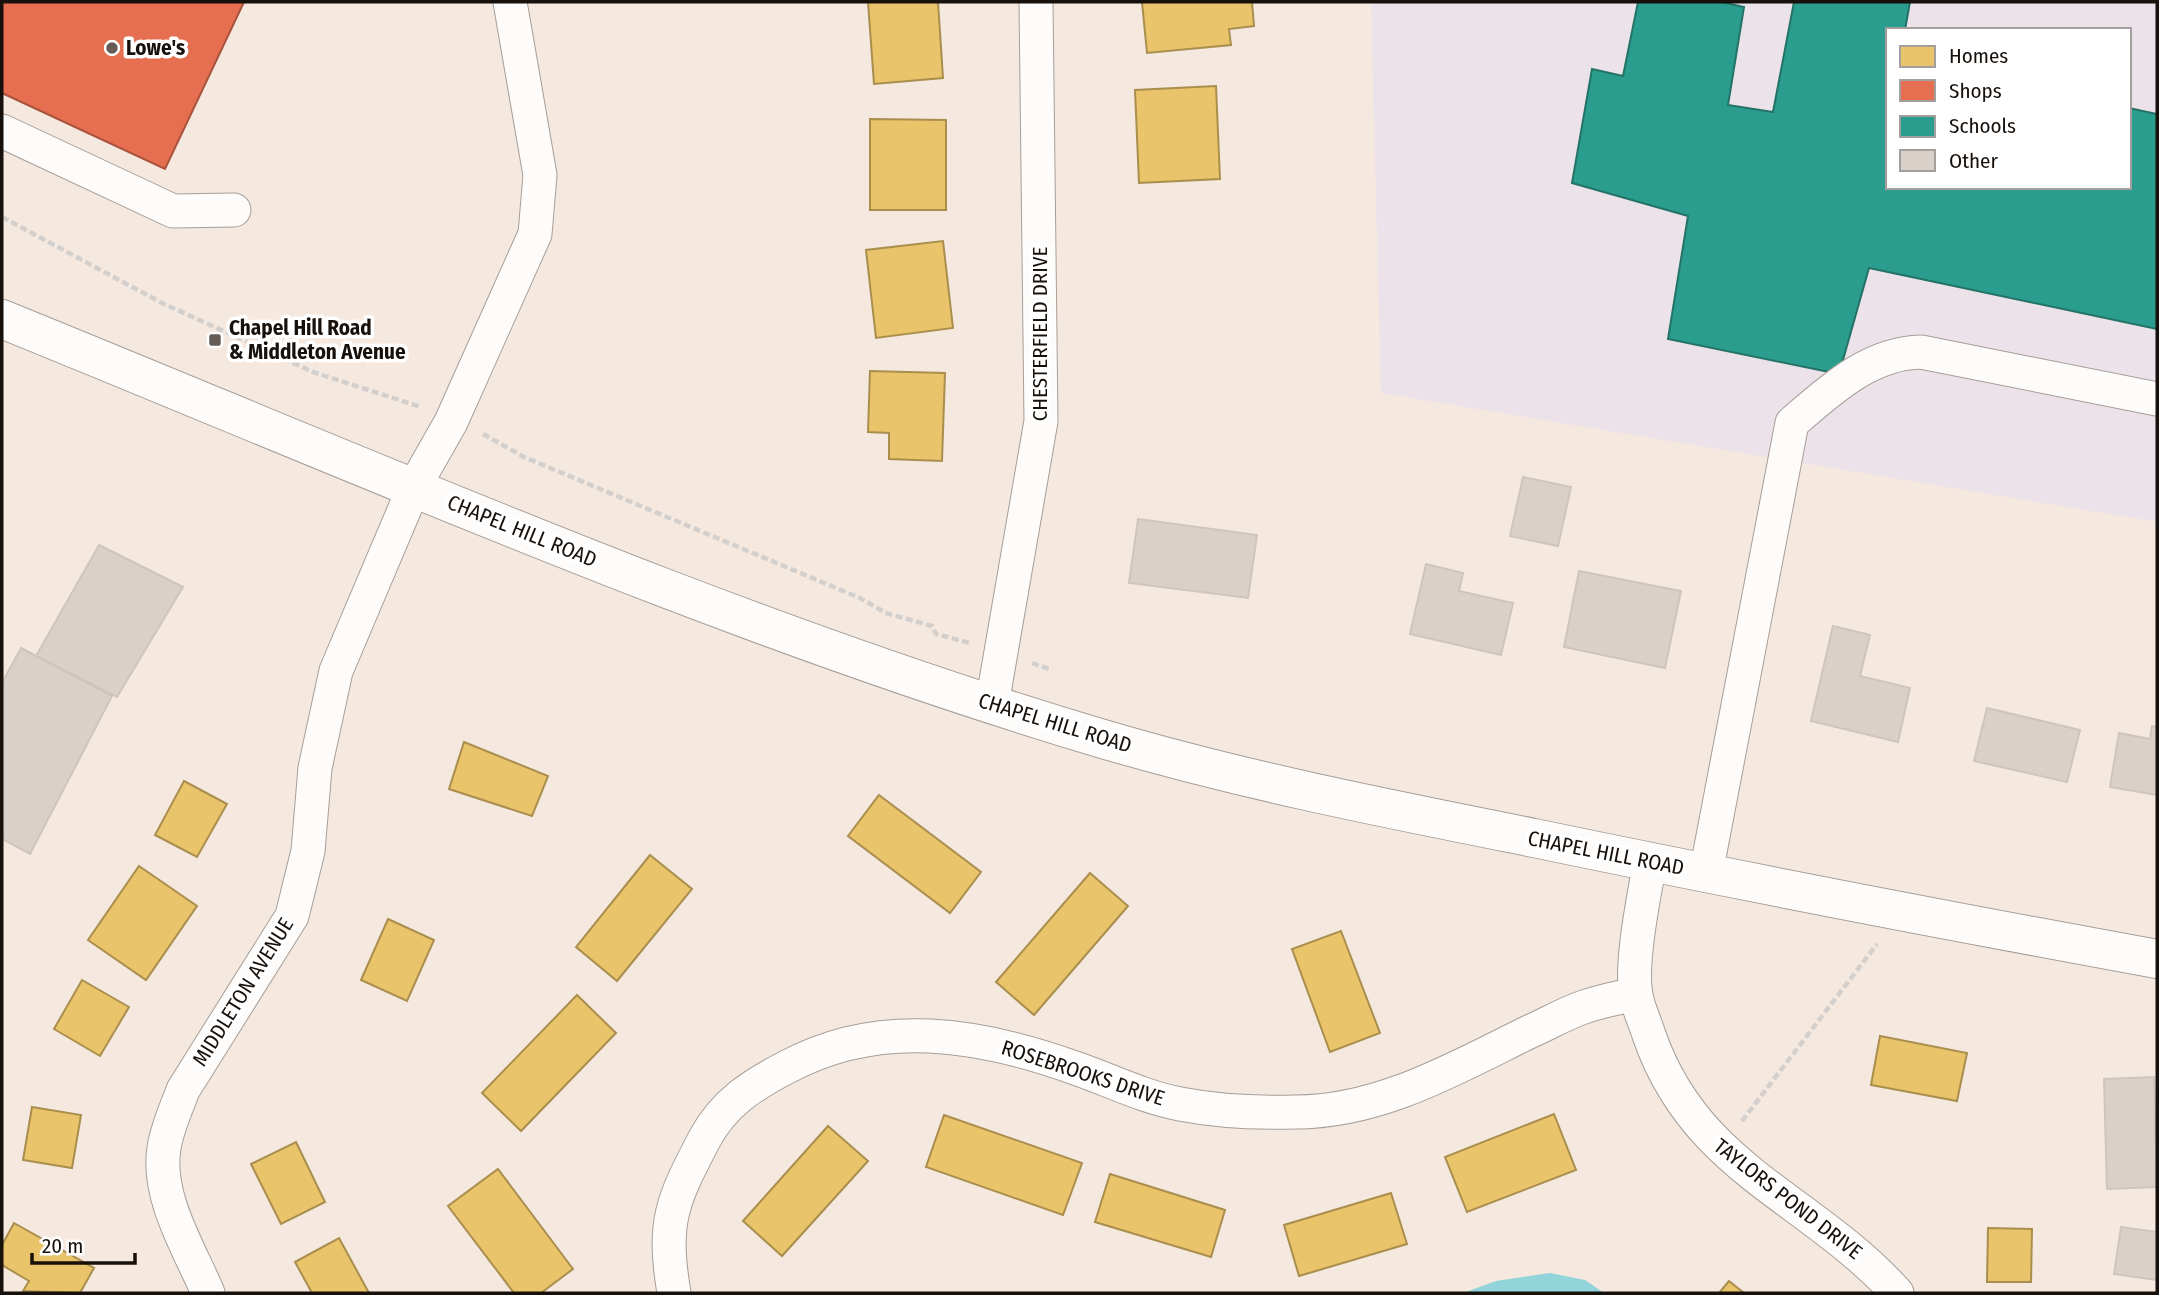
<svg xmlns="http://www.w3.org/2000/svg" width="2159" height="1295" font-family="'Fira Sans Condensed',sans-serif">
	<rect width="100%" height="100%" fill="#f4e8df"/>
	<path fill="#ece2e9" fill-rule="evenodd" d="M1371 2H2157V522L1381 393ZM1888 30H2129V187H1888Z"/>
	<polygon fill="#91d4d9" points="1550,1273 1585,1280 1604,1293 1463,1293 1496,1281"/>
	<g fill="#e9c46a" stroke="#aa8e4e" stroke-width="2">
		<polygon points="868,2 938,2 943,78 874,84"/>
		<polygon points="1142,2 1252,2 1254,26 1229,29 1231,45 1147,53"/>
		<polygon points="1216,86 1220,179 1139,183 1135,90"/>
		<polygon points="870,119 946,120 946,210 870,210"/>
		<polygon points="943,241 953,328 876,338 866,250"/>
		<polygon points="870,371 945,373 942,461 889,459 889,433 868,432"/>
		<polygon points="464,742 548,776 532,816 449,789"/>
		<polygon points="184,781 227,804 197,857 155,835"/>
		<polygon points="879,795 981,872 950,913 848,836"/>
		<polygon points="650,855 692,889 617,981 576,947"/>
		<polygon points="139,866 197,906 146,980 88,940"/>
		<polygon points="1090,873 1128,906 1034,1015 996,982"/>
		<polygon points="388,919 434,940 407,1001 361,980"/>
		<polygon points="1341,931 1380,1033 1330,1052 1292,949"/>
		<polygon points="82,980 129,1007 100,1056 54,1029"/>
		<polygon points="577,995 616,1033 521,1131 482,1093"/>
		<polygon points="1880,1036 1967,1053 1957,1101 1871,1085"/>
		<polygon points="32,1107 81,1115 72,1168 23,1160"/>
		<polygon points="1554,1114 1576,1170 1467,1212 1445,1157"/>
		<polygon points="944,1115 1082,1163 1063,1215 926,1167"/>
		<polygon points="828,1126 868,1161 782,1256 743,1221"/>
		<polygon points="296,1142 325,1202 281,1224 251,1164"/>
		<polygon points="498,1169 573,1269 541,1293 514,1293 448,1206"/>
		<polygon points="1110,1174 1225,1210 1211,1257 1095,1222"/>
		<polygon points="1391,1193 1407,1244 1299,1276 1284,1225"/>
		<polygon points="14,1223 94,1268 80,1293 23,1291 29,1281 2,1265 2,1245"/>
		<polygon points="1988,1228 2032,1229 2031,1282 1987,1282"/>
		<polygon points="339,1238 369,1293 312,1293 295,1262"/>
		<polygon points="1729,1281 1744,1293 1719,1293"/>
	</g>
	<polygon fill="#e76f51" stroke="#a9523c" stroke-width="2" points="2,2 244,2 165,169 2,93"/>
	<polygon fill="#2a9d8f" stroke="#247367" stroke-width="2" points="1638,2 1722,2 1744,7 1728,105 1773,112 1794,2 1910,2 1905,30 1888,30 1888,187 2129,187 2129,108 2157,114 2157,329 1869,268 1839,374 1668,339 1688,216 1572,183 1592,69 1623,76"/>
	<g fill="#d9d0c9" stroke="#cec5be" stroke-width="2">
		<polygon points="1523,477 1571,487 1558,546 1510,536"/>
		<polygon points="1138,519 1257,535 1248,598 1129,583"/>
		<polygon points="99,545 183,587 117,697 36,656"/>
		<polygon points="1426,564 1463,573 1459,591 1513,603 1501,655 1410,634"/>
		<polygon points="1579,571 1681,591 1665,668 1564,647"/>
		<polygon points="1833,626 1870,635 1860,676 1910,688 1898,742 1811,721"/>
		<polygon points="21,648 112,696 30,854 2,839 2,683"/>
		<polygon points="1987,708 2080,730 2067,782 1974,761"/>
		<polygon points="2152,726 2157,727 2157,795 2110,787 2119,733 2150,739"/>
		<polygon points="2154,1077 2157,1187 2107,1189 2104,1079"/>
		<polygon points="2121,1227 2157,1232 2157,1280 2114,1274"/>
	</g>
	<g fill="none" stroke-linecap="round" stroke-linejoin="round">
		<g stroke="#a79e98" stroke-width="35">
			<g id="minor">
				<polyline points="2,131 173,211 234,210"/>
				<polyline points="992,704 1041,421 1036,2"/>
				<path d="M1650 862C1644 896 1630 963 1636 995 1638 1008 1645 1022 1649 1035 1695 1169 1810 1197 1897 1293"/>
				<path d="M1706 873 1792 423C1829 391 1869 353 1921 352L2157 399"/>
				<path d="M208 1293C190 1250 156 1197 164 1148 167 1128 176 1109 183 1090L292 916 308 851 315 768 336 671 414 487 451 422 535 234 540 175 510 2"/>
				<path d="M674 1293C662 1221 672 1201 705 1138 724 1103 752 1085 787 1067 880 1017 980 1034 1075 1068 1110 1080 1143 1097 1180 1104 1216 1111 1259 1113 1296 1112 1381 1112 1457 1067 1531 1031 1549 1023 1566 1013 1584 1007 1601 1001 1618 998 1635 994"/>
			</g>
		</g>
		<g stroke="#a79e98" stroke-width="40">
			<path id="major" d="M2 319C365 466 726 627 1103 739 1245 781 1389 809 1534 838 1741 881 1949 921 2157 959"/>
		</g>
		<g stroke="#d3cfcd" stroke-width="4.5" stroke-dasharray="7 3.5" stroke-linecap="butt">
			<polyline points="2,217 162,303 313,372 421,407"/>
			<polyline points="483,434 524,457 860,598 886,613 932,626 936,634 970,643"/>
			<polyline points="1032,663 1052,670"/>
			<polyline points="1742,1121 1877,944"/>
		</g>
		<use href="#minor" stroke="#fdfcfa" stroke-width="33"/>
		<use href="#major" stroke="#fdfcfa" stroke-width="38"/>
	</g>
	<g fill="#645c55" stroke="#fff" stroke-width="2.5">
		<circle cx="112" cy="48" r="7"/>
		<rect x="208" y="333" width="14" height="14" rx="3.5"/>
	</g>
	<g text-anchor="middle" stroke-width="7" stroke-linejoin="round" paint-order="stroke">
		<g font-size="21" font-weight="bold" fill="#17100b" stroke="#fff" text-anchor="start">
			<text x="126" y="55">Lowe's</text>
			<text x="229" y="335">Chapel Hill Road<tspan x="229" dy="24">&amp; Middleton Avenue</tspan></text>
		</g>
		<g font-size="21" fill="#17100b" stroke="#fff">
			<text transform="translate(1040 334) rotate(-90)" y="7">CHESTERFIELD DRIVE</text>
			<text transform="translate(522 531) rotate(22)" y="7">CHAPEL HILL ROAD</text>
			<text transform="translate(1055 723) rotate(17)" y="7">CHAPEL HILL ROAD</text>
			<text transform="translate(1606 853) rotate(11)" y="7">CHAPEL HILL ROAD</text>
			<text transform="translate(243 992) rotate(-58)" y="7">MIDDLETON AVENUE</text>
			<text transform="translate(1083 1073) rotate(18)" y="7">ROSEBROOKS DRIVE</text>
			<text transform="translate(1788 1199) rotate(38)" y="7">TAYLORS POND DRIVE</text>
		</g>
	</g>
	<rect width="2159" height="1295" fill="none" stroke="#17100b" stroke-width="7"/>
	<rect x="1886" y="28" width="245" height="161" fill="#ffffff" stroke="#a29f9d" stroke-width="2"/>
	<rect x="1900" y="46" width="35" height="21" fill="#e9c46a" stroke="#a29f9d" stroke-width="2"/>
	<text x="1949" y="63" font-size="21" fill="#17100b">Homes</text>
	<rect x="1900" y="80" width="35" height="21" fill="#e76f51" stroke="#a29f9d" stroke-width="2"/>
	<text x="1949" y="98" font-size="21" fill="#17100b">Shops</text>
	<rect x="1900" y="116" width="35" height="21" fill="#2a9d8f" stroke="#a29f9d" stroke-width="2"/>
	<text x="1949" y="133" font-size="21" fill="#17100b">Schools</text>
	<rect x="1900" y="150" width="35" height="21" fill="#d9d0c9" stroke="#a29f9d" stroke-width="2"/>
	<text x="1949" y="168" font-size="21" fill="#17100b">Other</text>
	<path d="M32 1253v10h103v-10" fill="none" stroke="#17100b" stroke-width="3.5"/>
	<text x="42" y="1253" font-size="21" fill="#17100b" stroke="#ffffff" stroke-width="5" paint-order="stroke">20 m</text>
</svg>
